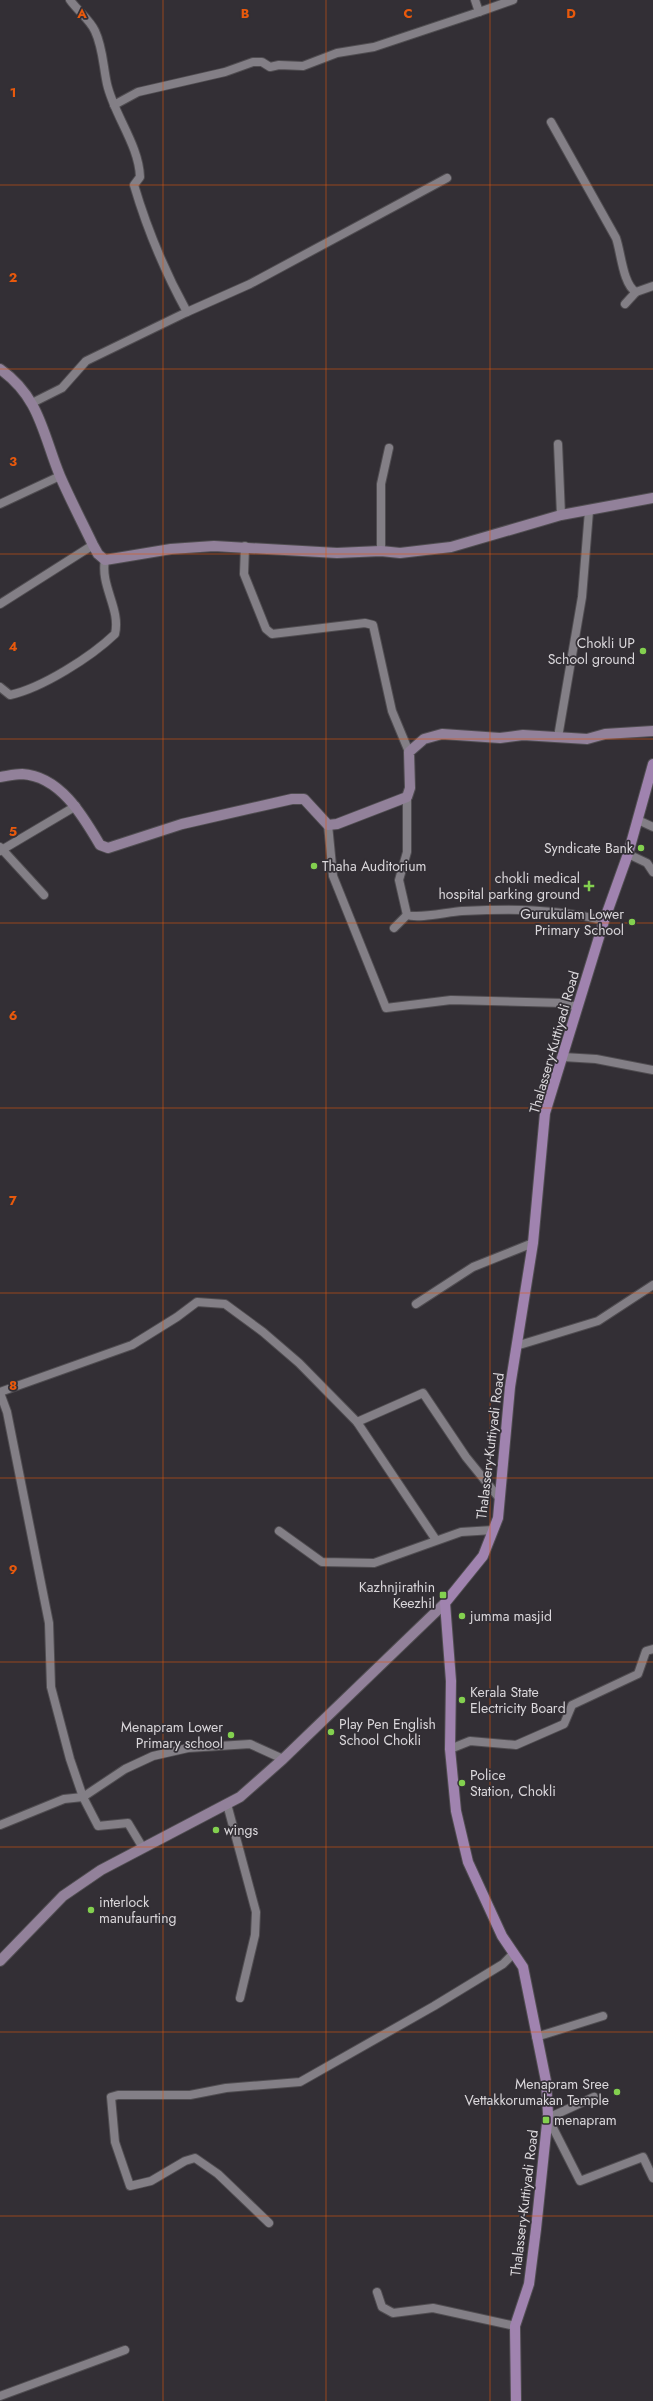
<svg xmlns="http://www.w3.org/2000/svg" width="653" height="2401" font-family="Jost,sans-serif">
	<rect width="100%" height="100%" fill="#332f35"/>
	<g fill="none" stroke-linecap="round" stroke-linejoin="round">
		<g stroke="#504d51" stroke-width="10">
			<g id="street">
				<polyline points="475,0 479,12 513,0"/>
				<polyline points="114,105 138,92 225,72 253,62 262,62 270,67 279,65 303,66 337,53 374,47 479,12"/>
				<path d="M551 122 616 238C621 252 623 285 636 292L653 286"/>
				<polyline points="625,304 636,292"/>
				<polyline points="187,312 250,284 447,178"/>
				<path d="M32 403 62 388 86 361 187 312C165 272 147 229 134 185L140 177C139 145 114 115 107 84 103 66 103 48 95 31 90 20 77 10 70 0"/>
				<polyline points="558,444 561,515"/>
				<polyline points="0,504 60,476"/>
				<polyline points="245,546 244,574 266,629 272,634 365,623 373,625 392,711 409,752"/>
				<polyline points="381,551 381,484 389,448"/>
				<polyline points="0,604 93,545"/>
				<path d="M0 687 10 695C42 688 91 657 115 634 121 609 100 586 105 560"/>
				<polyline points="558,737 582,597 589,511"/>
				<path d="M407 797V852L399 880 407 915C419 919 447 912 462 911 508 909 559 908 604 921"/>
				<polyline points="638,820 653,827"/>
				<polyline points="328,825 333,876 386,1008 451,1000 563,1003 578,1007"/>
				<polyline points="0,847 44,895"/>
				<polyline points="0,851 76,806"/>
				<polyline points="628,854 647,863 653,872"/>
				<polyline points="394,928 407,915"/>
				<polyline points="563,1057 596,1059 653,1070"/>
				<polyline points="416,1304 473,1267 533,1243"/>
				<polyline points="516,1346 598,1321 653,1285"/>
				<polyline points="0,1392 132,1345 177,1317 197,1302 225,1304 263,1332 299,1363 357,1422 436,1540"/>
				<polyline points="0,1393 7,1412 49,1623 51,1687 70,1759 83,1797 98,1826 128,1823 143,1848"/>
				<polyline points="357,1422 423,1393 466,1457 500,1499"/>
				<polyline points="279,1531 322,1562 374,1563 461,1532 493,1530"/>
				<polyline points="450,1749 470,1741 516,1745 564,1724 572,1705 638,1674 646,1651 653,1649"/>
				<polyline points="227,1804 256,1912 255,1935 240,1998"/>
				<polyline points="0,1825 64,1799 83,1797 125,1769 153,1756 188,1748 250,1744 283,1759"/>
				<polyline points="536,2037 603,2016"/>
				<polyline points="594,2097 548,2118 580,2181 643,2157 653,2178"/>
				<polyline points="269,2223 218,2174 195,2158 185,2161 151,2181 130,2186 115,2142 111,2097 118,2095 190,2095 226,2088 300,2082 434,2006 503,1964 514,1953"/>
				<polyline points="377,2292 382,2307 393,2313 433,2308 515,2326"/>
				<polyline points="0,2396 125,2350"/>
			</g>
		</g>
		<g stroke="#504d51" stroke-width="12">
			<g id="secondary">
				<path d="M0 369C40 397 43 435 60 476 70 499 82 522 93 545L98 554 105 560 171 549 214 546 337 553 381 551 400 553 451 547 561 515 653 498"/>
				<path d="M0 777C7 776 15 774 22 774 60 776 83 816 100 845L108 848 182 824 292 799H304L328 825 337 824 407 797 410 788 409 752 424 739 442 734 500 738 523 735 587 739 605 734 653 731"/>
				<polyline points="0,1961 63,1896 101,1870 240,1797 283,1759 445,1603"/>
			</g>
		</g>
		<g stroke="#504d51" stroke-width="12">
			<polyline id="primary" points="516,2401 515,2326 529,2284 536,2229 548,2114 546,2081 523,1967 502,1936 468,1862 456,1811 450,1749 451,1681 445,1603 483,1556 498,1518 510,1387 533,1243 545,1113 604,921 628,854 653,764"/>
		</g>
		<use href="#street" stroke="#837f86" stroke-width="8"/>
		<use href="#secondary" stroke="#92819a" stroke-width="10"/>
		<use href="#primary" stroke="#a083af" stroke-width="10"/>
	</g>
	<path fill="none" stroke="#e8590c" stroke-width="1" stroke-opacity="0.55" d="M163 0V2401M326 0V2401M490 0V2401M0 185H653M0 369H653M0 554H653M0 739H653M0 923H653M0 1108H653M0 1293H653M0 1478H653M0 1662H653M0 1847H653M0 2032H653M0 2216H653"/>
	<g fill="#83d04f" stroke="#332f35" stroke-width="1.5">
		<circle cx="643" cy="651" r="4"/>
		<circle cx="641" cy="848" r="4"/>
		<circle cx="314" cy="866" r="4"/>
		<path d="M587 880h4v4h4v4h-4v4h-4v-4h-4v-4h4z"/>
		<circle cx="632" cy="922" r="4"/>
		<rect x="439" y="1591" width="8" height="8" rx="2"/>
		<circle cx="462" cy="1616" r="4"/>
		<circle cx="462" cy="1700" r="4"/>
		<circle cx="331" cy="1732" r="4"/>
		<circle cx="231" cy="1735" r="4"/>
		<circle cx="462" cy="1783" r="4"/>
		<circle cx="216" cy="1830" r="4"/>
		<circle cx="91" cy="1910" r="4"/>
		<circle cx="617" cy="2092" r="4"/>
		<rect x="542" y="2116" width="8" height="8" rx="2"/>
	</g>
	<g text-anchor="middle" stroke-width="3.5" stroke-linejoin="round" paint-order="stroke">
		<g font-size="14" fill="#dad7db" stroke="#332f35" text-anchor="start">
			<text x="635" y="648" text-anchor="end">Chokli UP<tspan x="635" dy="16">School ground</tspan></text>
			<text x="633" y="853" text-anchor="end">Syndicate Bank</text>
			<text x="322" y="871">Thaha Auditorium</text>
			<text x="580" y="883" text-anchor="end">chokli medical<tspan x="580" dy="16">hospital parking ground</tspan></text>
			<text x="624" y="919" text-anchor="end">Gurukulam Lower<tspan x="624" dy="16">Primary School</tspan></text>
			<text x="435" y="1592" text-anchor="end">Kazhnjirathin<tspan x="435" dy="16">Keezhil</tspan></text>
			<text x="470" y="1621">jumma masjid</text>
			<text x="470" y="1697">Kerala State<tspan x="470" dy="16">Electricity Board</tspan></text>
			<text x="339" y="1729">Play Pen English<tspan x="339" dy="16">School Chokli</tspan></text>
			<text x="223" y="1732" text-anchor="end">Menapram Lower<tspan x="223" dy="16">Primary school</tspan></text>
			<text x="470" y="1780">Police<tspan x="470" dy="16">Station, Chokli</tspan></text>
			<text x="224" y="1835">wings</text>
			<text x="99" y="1907">interlock<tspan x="99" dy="16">manufaurting</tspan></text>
			<text x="609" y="2089" text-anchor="end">Menapram Sree<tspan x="609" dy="16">Vettakkorumakan Temple</tspan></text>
			<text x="554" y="2125">menapram</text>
		</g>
		<g font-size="14" fill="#dad7db" stroke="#332f35">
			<text transform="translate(554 1042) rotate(-74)" y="5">Thalassery-Kuttiyadi Road</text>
			<text transform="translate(490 1446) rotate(-83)" y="5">Thalassery-Kuttiyadi Road</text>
			<text transform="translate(524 2203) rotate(-83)" y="5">Thalassery-Kuttiyadi Road</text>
		</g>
	</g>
	<g font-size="13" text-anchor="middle" font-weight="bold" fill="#e8590c" stroke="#332f35" stroke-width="3.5" stroke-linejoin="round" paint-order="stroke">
		<text x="82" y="18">A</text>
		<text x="245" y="18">B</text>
		<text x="408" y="18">C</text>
		<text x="571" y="18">D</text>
		<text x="13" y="97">1</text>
		<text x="13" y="282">2</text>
		<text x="13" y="466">3</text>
		<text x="13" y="651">4</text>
		<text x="13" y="836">5</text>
		<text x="13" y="1020">6</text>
		<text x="13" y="1205">7</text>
		<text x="13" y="1390">8</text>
		<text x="13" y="1574">9</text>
	</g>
</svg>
